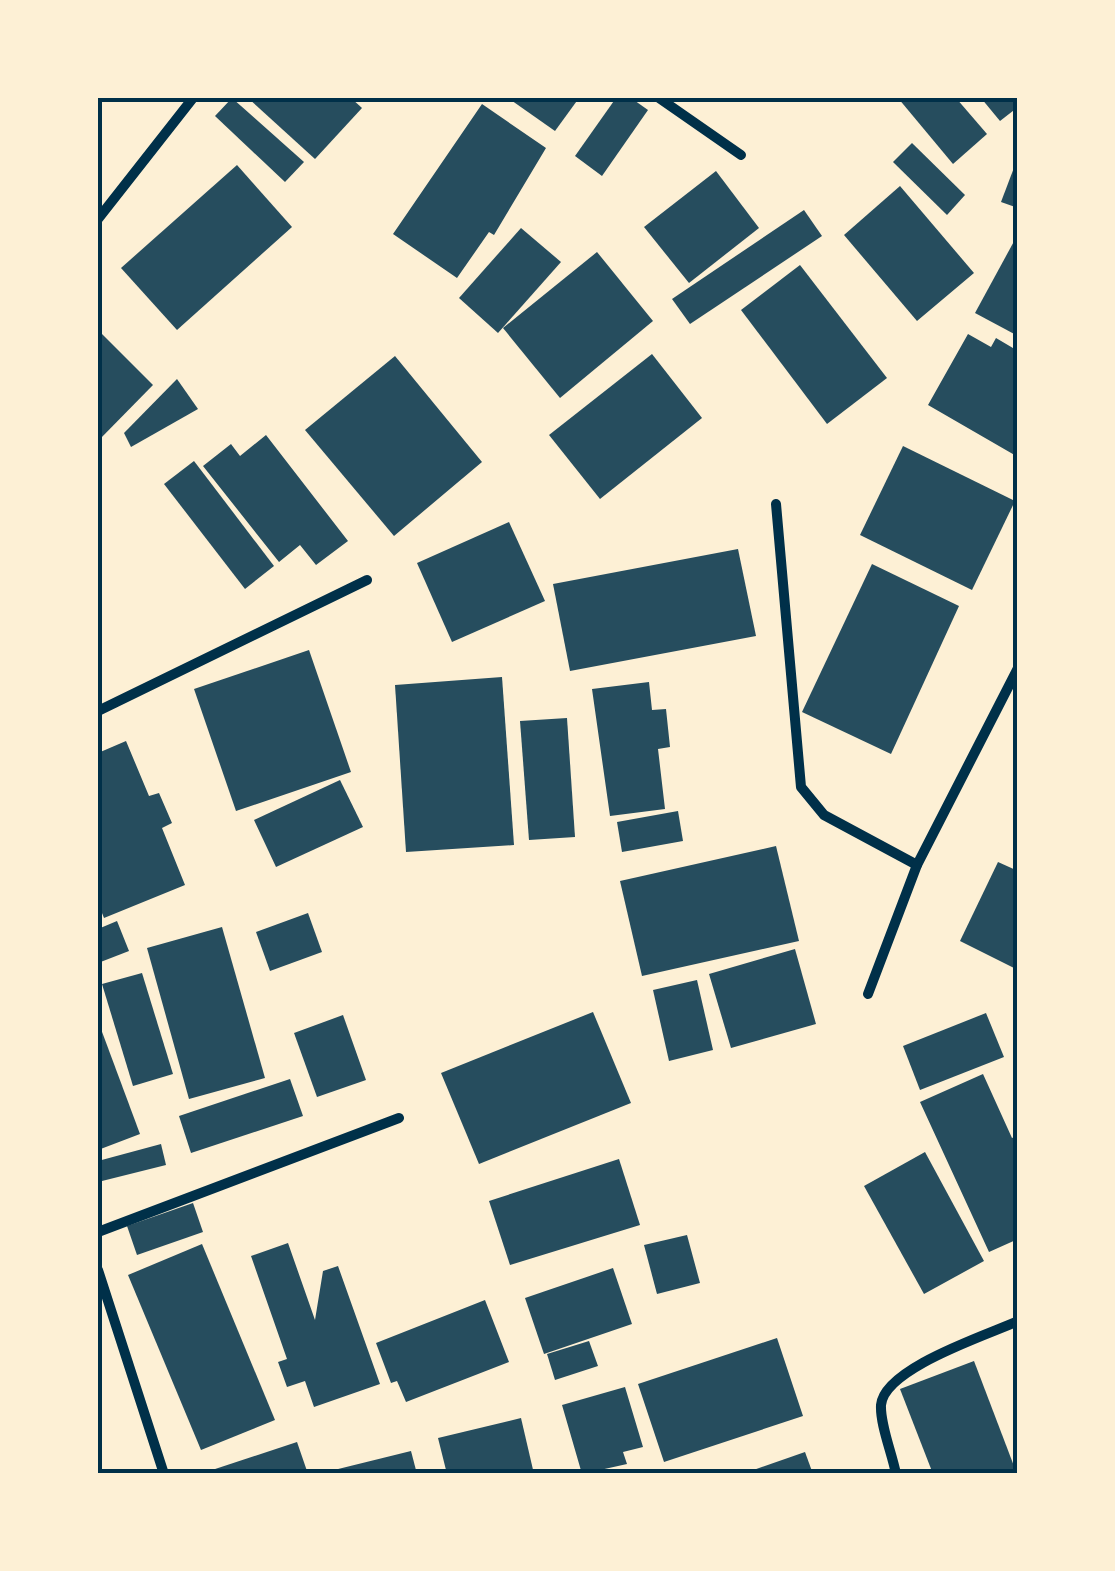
<svg xmlns="http://www.w3.org/2000/svg" width="1115" height="1571" font-family="'Varela Round',sans-serif">
	<rect width="100%" height="100%" fill="#fdf0d5"/>
	<g fill="#264d5e">
		<polygon points="232,98 304,162 285,182 215,116"/>
		<polygon points="248,98 351,98 362,108 315,159"/>
		<polygon points="508,98 579,98 555,131"/>
		<polygon points="616,98 631,98 648,110 602,176 575,156"/>
		<polygon points="898,98 956,98 987,134 953,164"/>
		<polygon points="981,98 1018,98 1018,107 1000,121"/>
		<polygon points="482,104 546,148 494,235 489,232 457,278 393,234"/>
		<polygon points="912,143 965,195 947,215 893,162"/>
		<polygon points="237,165 292,227 177,330 121,268"/>
		<polygon points="1015,165 1018,166 1018,208 1001,202"/>
		<polygon points="716,171 759,228 689,283 644,227"/>
		<polygon points="900,186 974,273 917,321 844,235"/>
		<polygon points="804,210 822,236 690,324 672,299"/>
		<polygon points="521,228 561,262 498,333 459,298"/>
		<polygon points="1018,234 1018,336 975,313"/>
		<polygon points="597,252 653,321 560,398 503,328"/>
		<polygon points="800,265 887,378 827,424 741,310"/>
		<polygon points="98,330 153,385 98,441"/>
		<polygon points="968,334 991,347 996,338 1018,351 1018,457 928,405"/>
		<polygon points="652,354 702,418 600,499 549,435"/>
		<polygon points="395,356 482,462 394,536 305,430"/>
		<polygon points="177,379 198,409 131,447 124,433"/>
		<polygon points="266,435 348,541 316,565 300,545 279,562 203,466 231,444 240,456"/>
		<polygon points="903,446 1015,501 972,590 860,535"/>
		<polygon points="194,461 274,566 245,589 164,484"/>
		<polygon points="509,522 545,601 452,642 417,563"/>
		<polygon points="738,549 756,636 570,671 553,584"/>
		<polygon points="872,564 959,606 891,754 802,712"/>
		<polygon points="309,650 351,772 236,811 194,689"/>
		<polygon points="502,677 514,845 406,852 395,685"/>
		<polygon points="649,682 652,710 666,709 670,747 658,749 665,809 610,816 592,689"/>
		<polygon points="567,718 575,837 529,840 520,721"/>
		<polygon points="126,741 149,796 159,793 172,823 162,828 185,885 104,918 98,903 98,753"/>
		<polygon points="340,780 363,827 276,867 254,820"/>
		<polygon points="678,811 683,841 622,852 617,822"/>
		<polygon points="776,846 799,941 642,976 620,881"/>
		<polygon points="998,862 1018,871 1018,970 960,941"/>
		<polygon points="308,913 322,952 270,971 256,932"/>
		<polygon points="117,921 129,951 98,963 98,929"/>
		<polygon points="222,927 265,1078 189,1099 147,948"/>
		<polygon points="795,949 816,1024 731,1048 709,974"/>
		<polygon points="142,973 173,1074 133,1086 102,984"/>
		<polygon points="697,980 713,1050 669,1061 653,990"/>
		<polygon points="593,1012 631,1103 479,1164 441,1073"/>
		<polygon points="986,1013 1004,1057 920,1090 903,1046"/>
		<polygon points="343,1015 366,1080 317,1097 294,1033"/>
		<polygon points="98,1021 140,1134 98,1150"/>
		<polygon points="983,1074 1012,1138 1018,1135 1018,1239 989,1252 920,1102"/>
		<polygon points="290,1079 303,1116 191,1153 179,1116"/>
		<polygon points="161,1144 166,1165 98,1182 98,1161"/>
		<polygon points="925,1152 984,1261 924,1294 864,1186"/>
		<polygon points="619,1159 640,1225 510,1265 489,1201"/>
		<polygon points="193,1203 203,1232 137,1255 127,1226"/>
		<polygon points="687,1235 700,1283 657,1294 644,1245"/>
		<polygon points="288,1243 315,1320 323,1271 338,1266 380,1384 314,1407 305,1381 287,1387 278,1362 287,1359 251,1256"/>
		<polygon points="202,1244 275,1420 201,1450 128,1275"/>
		<polygon points="613,1268 632,1324 544,1354 525,1298"/>
		<polygon points="485,1300 509,1362 406,1402 397,1381 391,1383 376,1343"/>
		<polygon points="777,1338 803,1416 664,1462 638,1384"/>
		<polygon points="589,1341 598,1366 555,1380 547,1354"/>
		<polygon points="974,1361 1017,1474 933,1474 900,1389"/>
		<polygon points="625,1387 643,1447 623,1452 627,1464 582,1474 562,1405"/>
		<polygon points="521,1418 534,1474 447,1474 438,1438"/>
		<polygon points="297,1442 308,1474 204,1474 203,1473"/>
		<polygon points="411,1451 417,1474 327,1474 326,1472"/>
		<polygon points="805,1452 813,1474 746,1474 745,1473"/>
	</g>
	<g fill="none" stroke-linecap="round" stroke-linejoin="round">
		<g stroke="#003049" stroke-width="10">
			<polyline points="659,98 741,155"/>
			<polyline points="98,219 193,98"/>
			<polyline points="776,504 801,787 824,815 917,865"/>
			<polyline points="98,711 367,580"/>
			<polyline points="868,994 917,865 1018,668"/>
			<polyline points="98,1232 399,1118"/>
			<polyline points="98,1270 164,1474"/>
			<path d="M896 1474C892 1453 880 1425 881 1405 884 1368 987 1335 1018 1321"/>
		</g>
	</g>
	<rect width="1115" height="1571" fill="none" stroke="#fdf0d5" stroke-width="200"/>
	<rect x="100" y="100" width="915" height="1371" fill="none" stroke="#003049" stroke-width="4"/>
</svg>
